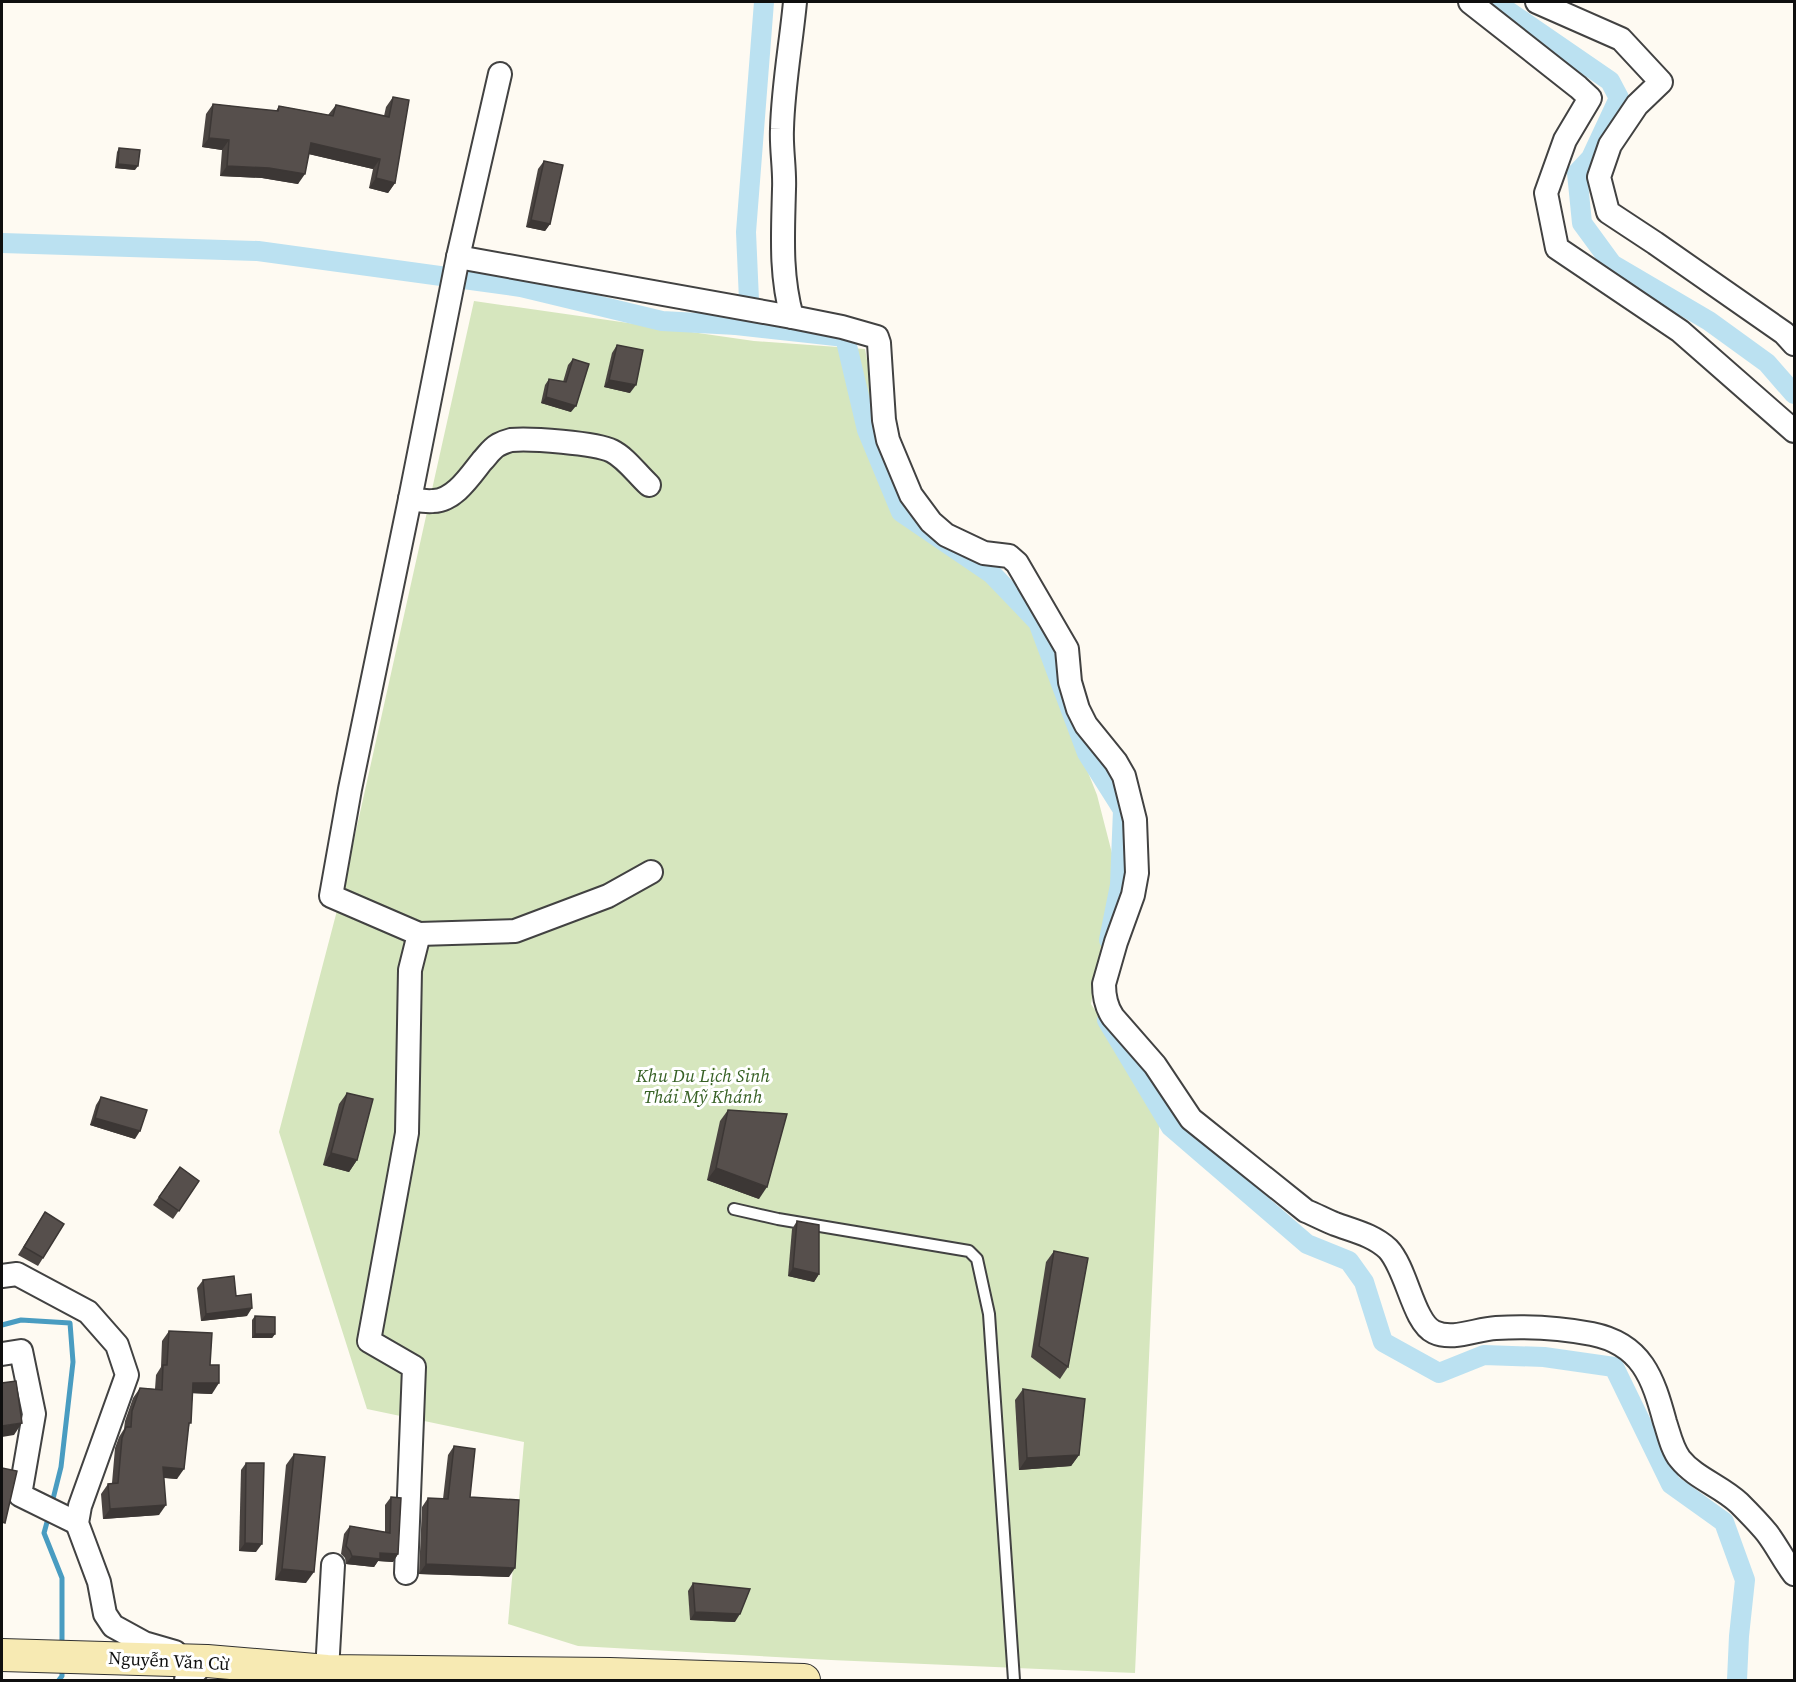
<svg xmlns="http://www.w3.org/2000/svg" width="1796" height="1682" font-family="'Source Serif 4',serif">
	<rect width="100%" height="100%" fill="#fefaf2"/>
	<polygon fill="#d6e6be" points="474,301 754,341 865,349 896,516 1020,601 1097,795 1115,865 1091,1004 1160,1110 1135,1673 831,1660 578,1646 508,1624 524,1442 367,1409 279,1132 345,880"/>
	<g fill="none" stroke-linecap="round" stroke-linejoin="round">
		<g stroke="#499cc1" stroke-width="5">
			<polyline points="2,1325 21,1320 70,1323 73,1362 61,1467 52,1503"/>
			<polyline points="49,1515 44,1533 62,1578 62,1646"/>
			<polyline points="59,1680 62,1676 62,1667"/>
		</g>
		<g stroke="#bbe1f1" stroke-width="20">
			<polyline points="1495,2 1610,81 1619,98 1591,158 1577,173 1582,223 1612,264 1709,321 1767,363 1794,394"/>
			<polyline points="2,243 258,251 521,287 662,321 736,325 749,300 746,232 764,2"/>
			<polyline points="736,325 845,337 867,430 901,512 992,574 1038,622 1087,753 1123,810 1120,885 1109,940"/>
			<polyline points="1107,1020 1171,1127 1307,1244 1349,1261 1364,1282 1383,1342 1439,1373 1484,1355 1544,1357 1614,1367 1671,1484 1724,1522 1745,1580 1739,1636 1737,1680"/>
		</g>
		<g stroke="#424242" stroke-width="14">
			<polyline id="service" points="734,1209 778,1219 969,1251 977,1259 989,1314 1014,1680"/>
		</g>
		<g stroke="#424242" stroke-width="26">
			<g id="minor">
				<path d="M795 2C791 44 783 87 782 129 781 149 785 169 784 189 783 233 780 274 792 317L842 327 877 337 879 343 884 420 888 440 911 495 931 522 946 535 984 553 1009 556 1017 563 1067 649 1070 682 1078 709 1086 725 1116 762 1124 776 1135 820 1137 873 1133 895 1116 942 1104 984C1104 996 1106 1007 1113 1017L1155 1065 1191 1119 1306 1211C1316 1215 1325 1220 1335 1224 1354 1231 1373 1235 1388 1249 1407 1269 1413 1322 1434 1332 1453 1341 1476 1329 1496 1328 1528 1326 1561 1328 1592 1334 1642 1344 1653 1378 1665 1422 1669 1434 1672 1449 1680 1459 1695 1478 1721 1486 1739 1503 1748 1512 1758 1522 1767 1533 1777 1546 1784 1561 1794 1574"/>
				<polyline points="1470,2 1578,87 1590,98 1565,140 1546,193 1557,248 1680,331 1794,431"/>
				<polyline points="1537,2 1621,39 1661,82 1637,105 1610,145 1599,177 1608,212 1655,243 1784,333 1794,344"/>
				<polyline points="500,74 458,257 410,499 350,789 331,896 419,934 515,931 608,896 651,872"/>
				<polyline points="458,257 792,317"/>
				<path d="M410 499C417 500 426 502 433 501 454 501 470 476 482 461 487 456 491 449 498 445 502 443 507 441 511 440 529 438 596 443 612 451 626 458 637 474 649 485"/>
				<polyline points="2,1276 17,1274 88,1312 117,1345 127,1375 80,1506 77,1523 99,1582 105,1614 113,1626 144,1643 175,1652"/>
				<polyline points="2,1354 21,1351 34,1414 20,1495 77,1523"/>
				<polyline points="406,1573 414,1367 369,1341 407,1133 410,970 419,934"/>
				<polyline points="327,1671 333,1565"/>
				<polyline points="186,1680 207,1661"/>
			</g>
		</g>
		<g stroke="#313131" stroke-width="34">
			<polyline id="secondary" points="2,1655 207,1661 327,1671 610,1674 804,1680"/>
		</g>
		<use href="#service" stroke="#fff" stroke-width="10"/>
		<use href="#minor" stroke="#fff" stroke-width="22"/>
		<use href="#secondary" stroke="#f7eab3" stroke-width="32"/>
	</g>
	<g fill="#4a4441">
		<polygon points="393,97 395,183 388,193 369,188 373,169 309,154 298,184 262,178 220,176 222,150 202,147 206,114 213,104 276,111 279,106 328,115 336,105 384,116 386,107"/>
		<polygon points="119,148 135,170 115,168 117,152"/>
		<polygon points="544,161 550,224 545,231 526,227 538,169"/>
		<polygon points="617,345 630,393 604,387 612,353"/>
		<polygon points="573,359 571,412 541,403 545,385 549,379 563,382 568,365"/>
		<polygon points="347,1093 357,1160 349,1172 323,1165 339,1104"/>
		<polygon points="101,1097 135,1139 90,1125 96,1105"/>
		<polygon points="728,1110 759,1199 707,1180 720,1121"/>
		<polygon points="180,1167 199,1181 173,1219 153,1205"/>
		<polygon points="45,1212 43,1258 38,1266 18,1255"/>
		<polygon points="797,1221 819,1274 814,1282 788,1276 792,1229"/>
		<polygon points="1054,1251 1068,1367 1060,1379 1031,1357 1046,1262"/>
		<polygon points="203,1280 236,1296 247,1316 201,1321 197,1288"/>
		<polygon points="255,1316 275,1334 272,1338 252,1338 252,1320"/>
		<polygon points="169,1331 210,1365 212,1394 193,1393 189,1427 177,1479 164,1478 159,1515 103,1519 101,1494 108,1484 112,1483 115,1448 119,1437 124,1429 125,1421 133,1398 140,1388 155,1389 156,1375 161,1367 162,1341"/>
		<polygon points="1023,1389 1079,1455 1071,1466 1019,1470 1015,1400"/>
		<polygon points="454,1446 470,1497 509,1577 419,1574 422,1507 428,1498 443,1499 448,1455"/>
		<polygon points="294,1454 306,1583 275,1580 286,1465"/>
		<polygon points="246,1463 256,1552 239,1551 241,1470"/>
		<polygon points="391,1497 398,1554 393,1562 378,1561 374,1567 346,1564 345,1558 341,1554 344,1534 350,1526 385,1532 385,1505"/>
		<polygon points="693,1583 735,1622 690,1620 688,1591"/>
	</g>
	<g fill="#3c3735">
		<polygon points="209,138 229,140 222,150 202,147"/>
		<polygon points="311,143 380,159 373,169 304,153"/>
		<polygon points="118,164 138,166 135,170 115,168"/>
		<polygon points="227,166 269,168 305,174 298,184 262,178 220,176"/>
		<polygon points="376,178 395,183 388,193 369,188"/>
		<polygon points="531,220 550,224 545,231 526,227"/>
		<polygon points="609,380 636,385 630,393 604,387"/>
		<polygon points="546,397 576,406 571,412 541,403"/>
		<polygon points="95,1118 140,1131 135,1139 90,1125"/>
		<polygon points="331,1153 357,1160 349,1172 323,1165"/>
		<polygon points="716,1168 767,1187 759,1199 707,1180"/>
		<polygon points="793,1268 819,1274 814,1282 788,1276"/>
		<polygon points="252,1308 247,1316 201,1321 206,1314"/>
		<polygon points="255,1334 275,1334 272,1338 252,1338"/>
		<polygon points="193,1383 219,1383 212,1394 186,1393"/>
		<polygon points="22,1423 14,1435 2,1437 2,1426"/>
		<polygon points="1079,1455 1071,1466 1019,1470 1027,1458"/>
		<polygon points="163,1467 184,1469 177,1479 156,1477"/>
		<polygon points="166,1505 159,1515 103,1519 110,1509"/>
		<polygon points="245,1543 262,1544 256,1552 239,1551"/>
		<polygon points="380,1553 398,1554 393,1562 378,1561 374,1567 346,1564 352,1556"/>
		<polygon points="426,1564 515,1568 509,1577 419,1574"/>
		<polygon points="282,1569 314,1572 306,1583 275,1580"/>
		<polygon points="695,1612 740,1614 735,1622 690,1620"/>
	</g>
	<g fill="#564f4c" stroke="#3c3735" stroke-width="1.5">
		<polygon points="393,97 409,100 395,183 376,178 380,159 311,143 305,174 269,168 227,166 229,140 209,138 213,104 278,111 279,106 333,116 336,105 389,117"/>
		<polygon points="119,148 140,150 138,166 118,164"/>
		<polygon points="544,161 563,165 550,224 531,220"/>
		<polygon points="617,345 643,350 636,385 609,380"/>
		<polygon points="573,359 589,364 576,406 546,397 549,379 566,382"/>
		<polygon points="347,1093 373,1099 357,1160 331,1153"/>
		<polygon points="101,1097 147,1110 140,1131 95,1118"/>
		<polygon points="728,1110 787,1114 767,1187 716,1168"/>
		<polygon points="180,1167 199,1181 179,1211 159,1197"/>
		<polygon points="45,1212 64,1224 43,1258 24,1247"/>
		<polygon points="797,1221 819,1225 819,1274 793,1268"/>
		<polygon points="1054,1251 1088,1258 1068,1367 1039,1346"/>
		<polygon points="234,1276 236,1296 251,1294 252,1308 206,1314 203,1280"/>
		<polygon points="255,1316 275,1317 275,1334 255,1334"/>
		<polygon points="169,1331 212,1333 210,1365 219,1365 219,1383 193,1383 191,1423 189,1423 184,1469 163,1467 166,1505 110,1509 108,1484 118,1483 122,1438 126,1427 131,1427 132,1411 140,1388 162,1390 163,1365 167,1365"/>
		<polygon points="16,1381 22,1423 2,1426 2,1383"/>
		<polygon points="1023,1389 1085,1399 1079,1455 1027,1458"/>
		<polygon points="454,1446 475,1449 470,1497 519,1500 515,1568 426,1564 428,1498 448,1499"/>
		<polygon points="294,1454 325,1457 314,1572 282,1569"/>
		<polygon points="246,1463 264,1463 262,1544 245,1543"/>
		<polygon points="2,1468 17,1471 5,1523 2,1522"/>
		<polygon points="391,1497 401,1498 398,1554 380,1553 380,1559 352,1556 350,1551 346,1546 350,1526 390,1533"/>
		<polygon points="693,1583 750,1589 740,1614 695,1612"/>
	</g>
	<g text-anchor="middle" stroke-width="6" stroke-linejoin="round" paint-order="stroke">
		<g font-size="18" font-style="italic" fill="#376125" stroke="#fff">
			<text x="703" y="1082">Khu Du Lịch Sinh<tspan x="703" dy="21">Thái Mỹ Khánh</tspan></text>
		</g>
		<g font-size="18" fill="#0f0f0f" stroke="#fff">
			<text transform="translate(169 1661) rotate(3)" y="6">Nguyễn Văn Cừ</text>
		</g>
	</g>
	<rect width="1796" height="1682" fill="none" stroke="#0f0f0f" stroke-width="6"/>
</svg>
